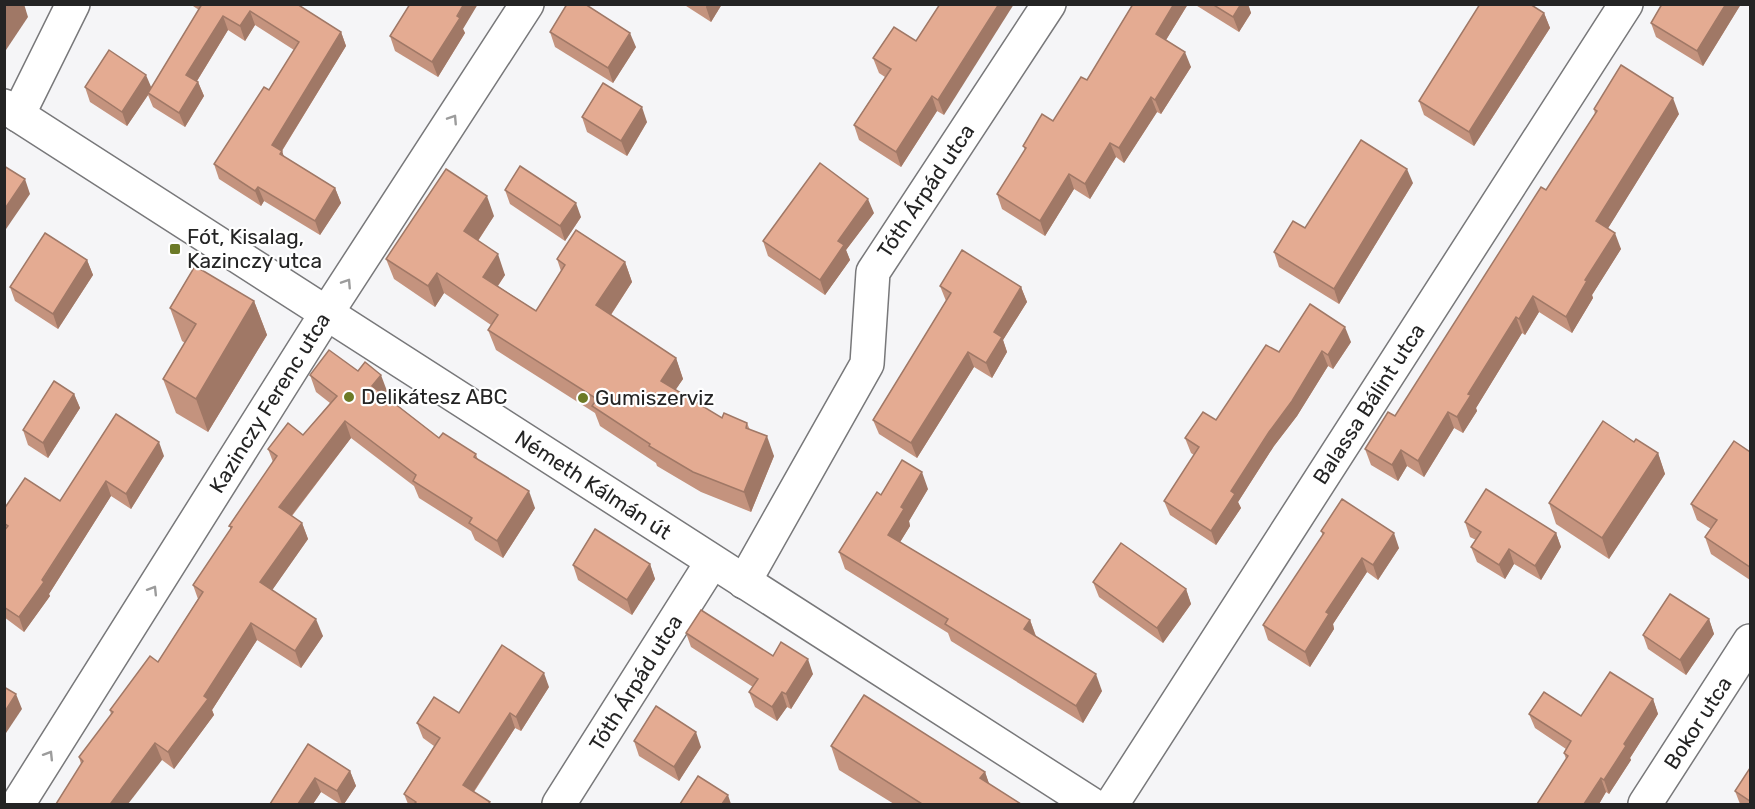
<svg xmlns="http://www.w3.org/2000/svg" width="1755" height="809" font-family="Rubik,sans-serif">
	<rect width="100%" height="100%" fill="#f5f5f7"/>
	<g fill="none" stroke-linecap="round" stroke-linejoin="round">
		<g stroke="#78787a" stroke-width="36">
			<g id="minor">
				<polyline points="18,115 73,4"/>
				<polyline points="744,582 867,364 873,272 1049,4"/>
				<polyline points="18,804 326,314 527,4"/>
				<polyline points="559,804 712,562"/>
				<polyline points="1112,804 1626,4"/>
				<polyline points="1645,804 1750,641"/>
			</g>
		</g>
		<g stroke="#78787a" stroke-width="36">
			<polyline id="tertiary" points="4,106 1091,804"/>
		</g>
		<use href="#minor" stroke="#fff" stroke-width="33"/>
		<use href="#tertiary" stroke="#fff" stroke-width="33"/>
	</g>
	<g fill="#c4937e">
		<polygon points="190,4 297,4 341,32 346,46 282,151 284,157 335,188 341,203 320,235 264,201 261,206 219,179 214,164 269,90 294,50 255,25 245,41 228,30 197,81 198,82 204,96 185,127 153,107 148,95 127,126 90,102 85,87 151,88 199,10"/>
		<polygon points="683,4 722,4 711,22"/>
		<polygon points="940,4 944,115 937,111 901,167 859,140 854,125 885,77 879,73 873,58 916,41"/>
		<polygon points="1133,4 1188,4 1166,40 1191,67 1161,114 1157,112 1124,163 1116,157 1090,199 1074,189 1045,236 1002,209 997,194 1025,150 1023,146 1053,121 1087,80"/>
		<polygon points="1194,4 1248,4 1251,13 1239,32"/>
		<polygon points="1662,4 1741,4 1703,66 1656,37 1651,23"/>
		<polygon points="1544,13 1550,28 1474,146 1424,115 1419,101"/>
		<polygon points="463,29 465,33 438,77 395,51 390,36"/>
		<polygon points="550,32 636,47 613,83 555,47"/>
		<polygon points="1594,109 1679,114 1608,228 1621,249 1592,295 1593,298 1572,333 1539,312 1525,335 1522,333 1476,408 1477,411 1463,433 1454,428 1424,477 1407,466 1398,481 1371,465 1365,449 1395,416 1546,190 1595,114"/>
		<polygon points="582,117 647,122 627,156 587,132"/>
		<polygon points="1413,183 1339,304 1279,267 1274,252 1305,228"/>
		<polygon points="505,190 581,217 565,241 510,204"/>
		<polygon points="874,213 846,250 850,260 825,295 768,256 763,241"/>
		<polygon points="494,216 478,241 505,275 498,286 536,311 561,271 557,259 625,262 632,282 611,315 676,358 683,379 675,390 722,418 747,423 750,430 774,456 751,512 701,492 657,466 656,463 600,426 595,413 496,350 488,330 491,325 444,293 435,307 394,279 386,259"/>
		<polygon points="87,260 93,275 58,329 15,301 10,287"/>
		<polygon points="940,286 1021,287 1027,302 1003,340 1007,352 992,378 974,367 917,458 879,434 873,420 946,301"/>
		<polygon points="254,301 267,335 208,432 176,413 163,379 185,343 182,341 170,308"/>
		<polygon points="1351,342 1333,369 1328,366 1297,416 1274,446 1238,502 1241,508 1216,545 1170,515 1164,501 1194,455 1191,453 1185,438 1216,420 1279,352"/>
		<polygon points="358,371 387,391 384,395 439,438 476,454 478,460 535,508 503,558 475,540 471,531 419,498 414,486 351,438 292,516 302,523 308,539 272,590 323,636 301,668 257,640 212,710 214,715 174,769 162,760 81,764 79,757 111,715 110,710 158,662 198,599 193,585 231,529 229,526 273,462 268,449 303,435 330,403 316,392 310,375"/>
		<polygon points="74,394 80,408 48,458 28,445 23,430"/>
		<polygon points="1634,442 1658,453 1665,474 1609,559 1556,524 1549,503"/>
		<polygon points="1750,452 1750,580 1711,554 1705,537 1711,529 1697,520 1691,504"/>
		<polygon points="164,456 131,509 111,496 49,594 50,596 24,632 4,617 4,509 60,501"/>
		<polygon points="928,489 909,521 910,526 900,542 1030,620 1036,636 1102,691 1083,723 951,641 948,633 845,569 839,552 881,495"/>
		<polygon points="1465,522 1556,533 1561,547 1541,580 1514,564 1505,579 1477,562 1471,547 1476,540 1470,537"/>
		<polygon points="1321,531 1399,548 1378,580 1367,572 1333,624 1334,629 1310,667 1268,640 1263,625 1323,536"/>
		<polygon points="650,564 655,579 632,615 578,580 573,565"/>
		<polygon points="1093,582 1186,589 1191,604 1163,643 1099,597"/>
		<polygon points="1709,619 1714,634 1686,675 1648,649 1643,635"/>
		<polygon points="686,633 773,656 813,674 791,709 787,707 777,721 755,707 749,692 753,687 691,647"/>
		<polygon points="549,687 521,731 515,728 474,792 491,804 408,804 404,794 434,746 423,738 417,723 459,713"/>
		<polygon points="1653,699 1658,714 1630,758 1631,760 1609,794 1606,792 1599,804 1537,804 1566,759 1564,753 1566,749 1535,728 1529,714 1581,716"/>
		<polygon points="634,741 701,747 679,781 639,756"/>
		<polygon points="308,744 350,771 356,786 344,804 340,804 321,792 313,804 270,804"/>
		<polygon points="831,746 985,772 989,784 1021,804 894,804 839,770"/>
		<polygon points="1750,768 1750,804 1740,804 1735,791"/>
	</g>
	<g fill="#a07866">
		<polygon points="4,4 24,4 28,17 4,53"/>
		<polygon points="464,4 478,4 463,29 465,33 438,77 432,62"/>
		<polygon points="707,4 722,4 711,22 706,7"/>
		<polygon points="999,4 1014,4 944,115 938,100"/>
		<polygon points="1174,4 1188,4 1161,48 1156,34"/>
		<polygon points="1241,4 1248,4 1251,13 1239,32 1233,17"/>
		<polygon points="1726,4 1741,4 1703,66 1697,51"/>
		<polygon points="250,11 255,25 245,41 240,26"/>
		<polygon points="1544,13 1550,28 1474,146 1469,132"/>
		<polygon points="223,16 228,30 192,89 186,75"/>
		<polygon points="341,32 346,46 281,152 282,151 287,166 272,145"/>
		<polygon points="630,33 636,47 613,83 608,68"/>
		<polygon points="1185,52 1191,67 1161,114 1155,100"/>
		<polygon points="146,75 152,89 148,93 148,95 127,126 122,112"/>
		<polygon points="198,82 204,96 185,127 179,113"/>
		<polygon points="932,96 937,111 901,167 896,152"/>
		<polygon points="1151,97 1157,112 1124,163 1119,148"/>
		<polygon points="1673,98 1679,114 1602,238 1596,221"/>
		<polygon points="642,107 647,122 627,156 621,141"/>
		<polygon points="1110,143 1116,157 1090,199 1085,184"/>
		<polygon points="1407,169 1413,183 1339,304 1334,289"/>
		<polygon points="1069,174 1074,189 1045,236 1040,221"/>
		<polygon points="25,179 30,194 4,232 4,210"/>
		<polygon points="258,187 264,201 261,206 255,191"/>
		<polygon points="335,188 341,203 320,235 315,221"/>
		<polygon points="487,196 494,216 471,251 464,231"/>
		<polygon points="868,199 874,213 846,250 850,260 825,295 820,280 838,241"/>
		<polygon points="576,203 581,217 565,241 560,226"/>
		<polygon points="1615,233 1621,249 1592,295 1593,298 1572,333 1566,317 1585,280"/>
		<polygon points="498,254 505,275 490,297 483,277"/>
		<polygon points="87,260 93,275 58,329 53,314"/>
		<polygon points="625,262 632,282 604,325 596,305"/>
		<polygon points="437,273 444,293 435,307 428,286"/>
		<polygon points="1021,287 1027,302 1003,340 1007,352 992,378 986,363 994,332"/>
		<polygon points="1533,296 1539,312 1525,335 1519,319"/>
		<polygon points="254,301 267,335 208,432 196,399"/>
		<polygon points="1516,317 1522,333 1476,408 1477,411 1463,433 1457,417 1468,394"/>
		<polygon points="1345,327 1351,342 1333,369 1328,355"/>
		<polygon points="1322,351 1328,366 1297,416 1274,446 1238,502 1241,508 1216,545 1211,531 1231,491"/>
		<polygon points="968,352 974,367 917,458 911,443"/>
		<polygon points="676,358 683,379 668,401 661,381"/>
		<polygon points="381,375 387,391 378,403 372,386"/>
		<polygon points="74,394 80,408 48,458 43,443"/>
		<polygon points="1448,412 1454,428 1424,477 1418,461"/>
		<polygon points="345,421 351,438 285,524 279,507"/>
		<polygon points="767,436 774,456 751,512 744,492"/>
		<polygon points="159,442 164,456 131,509 126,494"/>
		<polygon points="1401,450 1407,466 1398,481 1392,465"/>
		<polygon points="1658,453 1665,474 1609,559 1602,538"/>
		<polygon points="922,472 928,489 909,521 910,526 894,552 888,535 901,507"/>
		<polygon points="106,481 111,496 49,594 50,596 24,632 19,617"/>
		<polygon points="529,491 535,508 503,558 497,541"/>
		<polygon points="302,523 308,539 266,599 260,582"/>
		<polygon points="1394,533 1399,548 1378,580 1373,565"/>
		<polygon points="1556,533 1561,547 1541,580 1535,566"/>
		<polygon points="1509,549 1514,564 1505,579 1499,565"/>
		<polygon points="1362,558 1367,572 1333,624 1334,629 1310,667 1305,652 1326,612"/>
		<polygon points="650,564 655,579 632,615 627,600"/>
		<polygon points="1186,589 1191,604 1163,643 1157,628"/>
		<polygon points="316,619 323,636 301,668 295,651"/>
		<polygon points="1709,619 1714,634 1686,675 1680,660"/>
		<polygon points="1030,620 1036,637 1024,629"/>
		<polygon points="251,623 257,640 212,710 214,715 174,769 168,752"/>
		<polygon points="808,659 813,674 791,709 786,694"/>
		<polygon points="544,673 549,687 521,731 516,717"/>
		<polygon points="1096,674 1102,691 1083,723 1076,706"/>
		<polygon points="782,692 787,707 777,721 772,707"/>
		<polygon points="16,694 22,709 4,736 4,713"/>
		<polygon points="1653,699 1658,714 1630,758 1631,760 1609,794 1604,780 1624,744"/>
		<polygon points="510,713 515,728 468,800 463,785"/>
		<polygon points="696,732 701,747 679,781 674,767"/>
		<polygon points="155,743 162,760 128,804 111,804 111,803"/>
		<polygon points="350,771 356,786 344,804 342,804 337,791"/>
		<polygon points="985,772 993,795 980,778"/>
		<polygon points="315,778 321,792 313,804 298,804"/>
		<polygon points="1601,778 1606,792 1599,804 1584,804"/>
		<polygon points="728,795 731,804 722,804"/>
	</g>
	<g fill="#e4ab92" stroke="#a07866" stroke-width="1.5">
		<polygon points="202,4 297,4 341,32 272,145 282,151 280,154 335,188 315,221 258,187 255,191 214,164 264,87 269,90 299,42 250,11 240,26 223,16 186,75 198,82 179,113 148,93"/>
		<polygon points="410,4 464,4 457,16 460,18 432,62 390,36"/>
		<polygon points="567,4 585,4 630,33 608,68 550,32"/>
		<polygon points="940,4 999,4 938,100 932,96 896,152 854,125 891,69 873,58 894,27 916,41"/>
		<polygon points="1133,4 1174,4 1156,34 1185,52 1155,100 1151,97 1119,148 1110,143 1085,184 1069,174 1040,221 997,194 1026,148 1023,146 1042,114 1053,121 1081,77 1087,80"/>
		<polygon points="1212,4 1241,4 1233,17"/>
		<polygon points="1480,4 1530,4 1544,13 1469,132 1419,101"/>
		<polygon points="1662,4 1726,4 1697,51 1651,23"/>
		<polygon points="109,50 146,75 122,112 85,87"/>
		<polygon points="1621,65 1673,98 1596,221 1615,233 1585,280 1587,281 1566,317 1533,296 1519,319 1516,317 1468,394 1471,395 1457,417 1448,412 1418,461 1401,450 1392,465 1365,449 1388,412 1395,416 1541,187 1546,190 1597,111 1594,109"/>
		<polygon points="603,83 642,107 621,141 582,117"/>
		<polygon points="1361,140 1407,169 1334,289 1274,252 1293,221 1305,228"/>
		<polygon points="820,163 868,199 838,241 844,245 820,280 763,241"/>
		<polygon points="4,166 25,179 4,210"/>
		<polygon points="520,166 576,203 560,226 505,190"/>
		<polygon points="446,169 487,196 464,231 498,254 483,277 536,311 565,265 557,259 576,230 625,262 596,305 676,358 661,381 722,418 724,413 747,423 746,428 767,436 744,492 693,472 649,446 650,444 592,406 597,399 488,330 498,315 437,273 428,286 386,259"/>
		<polygon points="45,233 87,260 53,314 10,287"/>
		<polygon points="962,250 1021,287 994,332 1002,337 986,363 968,352 911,443 873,420 951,293 940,286"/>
		<polygon points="195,266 254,301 196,399 163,379 196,324 170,308"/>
		<polygon points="1310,304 1345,327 1328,355 1322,351 1292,401 1269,432 1231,491 1235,494 1211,531 1164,501 1199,447 1185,438 1203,412 1216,420 1266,345 1279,352"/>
		<polygon points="329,350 358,371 365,362 381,375 372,386 439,438 443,433 476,454 474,457 529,491 497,541 469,523 472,518 413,481 416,475 345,421 279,507 302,523 260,582 316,619 295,651 251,623 204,696 208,699 168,752 155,743 111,803 113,804 56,804 83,761 79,757 113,712 110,710 150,656 158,662 203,592 193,585 232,527 229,526 277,456 268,449 288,423 303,435 337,396 310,375"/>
		<polygon points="54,381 74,394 43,443 23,430"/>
		<polygon points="116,414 159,442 126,494 106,481 42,580 44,582 19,617 4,607 4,531 8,526 4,523 4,509 25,478 60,501"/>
		<polygon points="1603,421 1634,442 1636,439 1658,453 1602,538 1549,503"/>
		<polygon points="1734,441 1750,452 1750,567 1705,537 1717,520 1691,504"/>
		<polygon points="902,460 922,472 901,507 904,509 888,535 1030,620 1024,629 1096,674 1076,706 945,624 948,619 839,552 877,492 881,495"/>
		<polygon points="1486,489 1556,533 1535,566 1509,549 1499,565 1471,547 1481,532 1465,522"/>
		<polygon points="1342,499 1394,533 1373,565 1362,558 1326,612 1329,614 1305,652 1263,625 1324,533 1321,531"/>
		<polygon points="595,529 650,564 627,600 573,565"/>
		<polygon points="1121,543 1186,589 1157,628 1093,582"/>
		<polygon points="1670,594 1709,619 1680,660 1643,635"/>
		<polygon points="701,610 773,656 781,642 808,659 786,694 782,692 772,707 749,692 758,679 686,633"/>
		<polygon points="502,645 544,673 516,717 510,713 463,785 490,802 488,804 414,804 416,802 404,794 440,738 417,723 434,697 459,713"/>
		<polygon points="1610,672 1653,699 1624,744 1626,746 1604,780 1601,778 1584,804 1537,804 1568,756 1564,753 1571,741 1529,714 1544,692 1581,716"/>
		<polygon points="4,687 16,694 4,713"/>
		<polygon points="864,695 985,772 980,778 1021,804 922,804 831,746"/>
		<polygon points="656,706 696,732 674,767 634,741"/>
		<polygon points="308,744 350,771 337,791 315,778 298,804 270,804"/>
		<polygon points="1750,768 1750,801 1735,791"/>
		<polygon points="698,776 728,795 722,804 680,804"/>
	</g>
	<defs><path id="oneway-chevron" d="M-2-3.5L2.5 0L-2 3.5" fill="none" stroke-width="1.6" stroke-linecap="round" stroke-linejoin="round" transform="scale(1.5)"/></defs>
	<g stroke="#9c9c9c">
		<use href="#oneway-chevron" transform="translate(453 119) rotate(-57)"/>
		<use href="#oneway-chevron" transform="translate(347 283) rotate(-57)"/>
		<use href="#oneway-chevron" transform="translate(153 590) rotate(-58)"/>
		<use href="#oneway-chevron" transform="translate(49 755) rotate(-58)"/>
	</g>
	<g fill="#6c7a27" stroke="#fff" stroke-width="2">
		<rect x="169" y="243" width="12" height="12" rx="3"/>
		<circle cx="349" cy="397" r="6"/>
		<circle cx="583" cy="398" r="6"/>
	</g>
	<g text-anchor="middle" stroke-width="4.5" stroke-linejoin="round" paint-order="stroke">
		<g font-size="21" fill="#242424" stroke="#fff">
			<text transform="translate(926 191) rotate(-56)" y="7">Tóth Árpád utca</text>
			<text transform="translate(270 403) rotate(-58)" y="7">Kazinczy Ferenc utca</text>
			<text transform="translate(1369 404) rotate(-57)" y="7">Balassa Bálint utca</text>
			<text transform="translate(593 485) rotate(33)" y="7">Németh Kálmán út</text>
			<text transform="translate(636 683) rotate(-58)" y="7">Tóth Árpád utca</text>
			<text transform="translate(1698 723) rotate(-57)" y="7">Bokor utca</text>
		</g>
		<g font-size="21" fill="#242424" stroke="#fff" text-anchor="start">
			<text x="187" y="244">Fót, Kisalag,<tspan x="187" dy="24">Kazinczy utca</tspan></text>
			<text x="361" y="404">Delikátesz ABC</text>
			<text x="595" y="405">Gumiszerviz</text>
		</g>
	</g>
	<rect width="1755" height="809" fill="none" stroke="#242424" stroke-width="12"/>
</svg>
